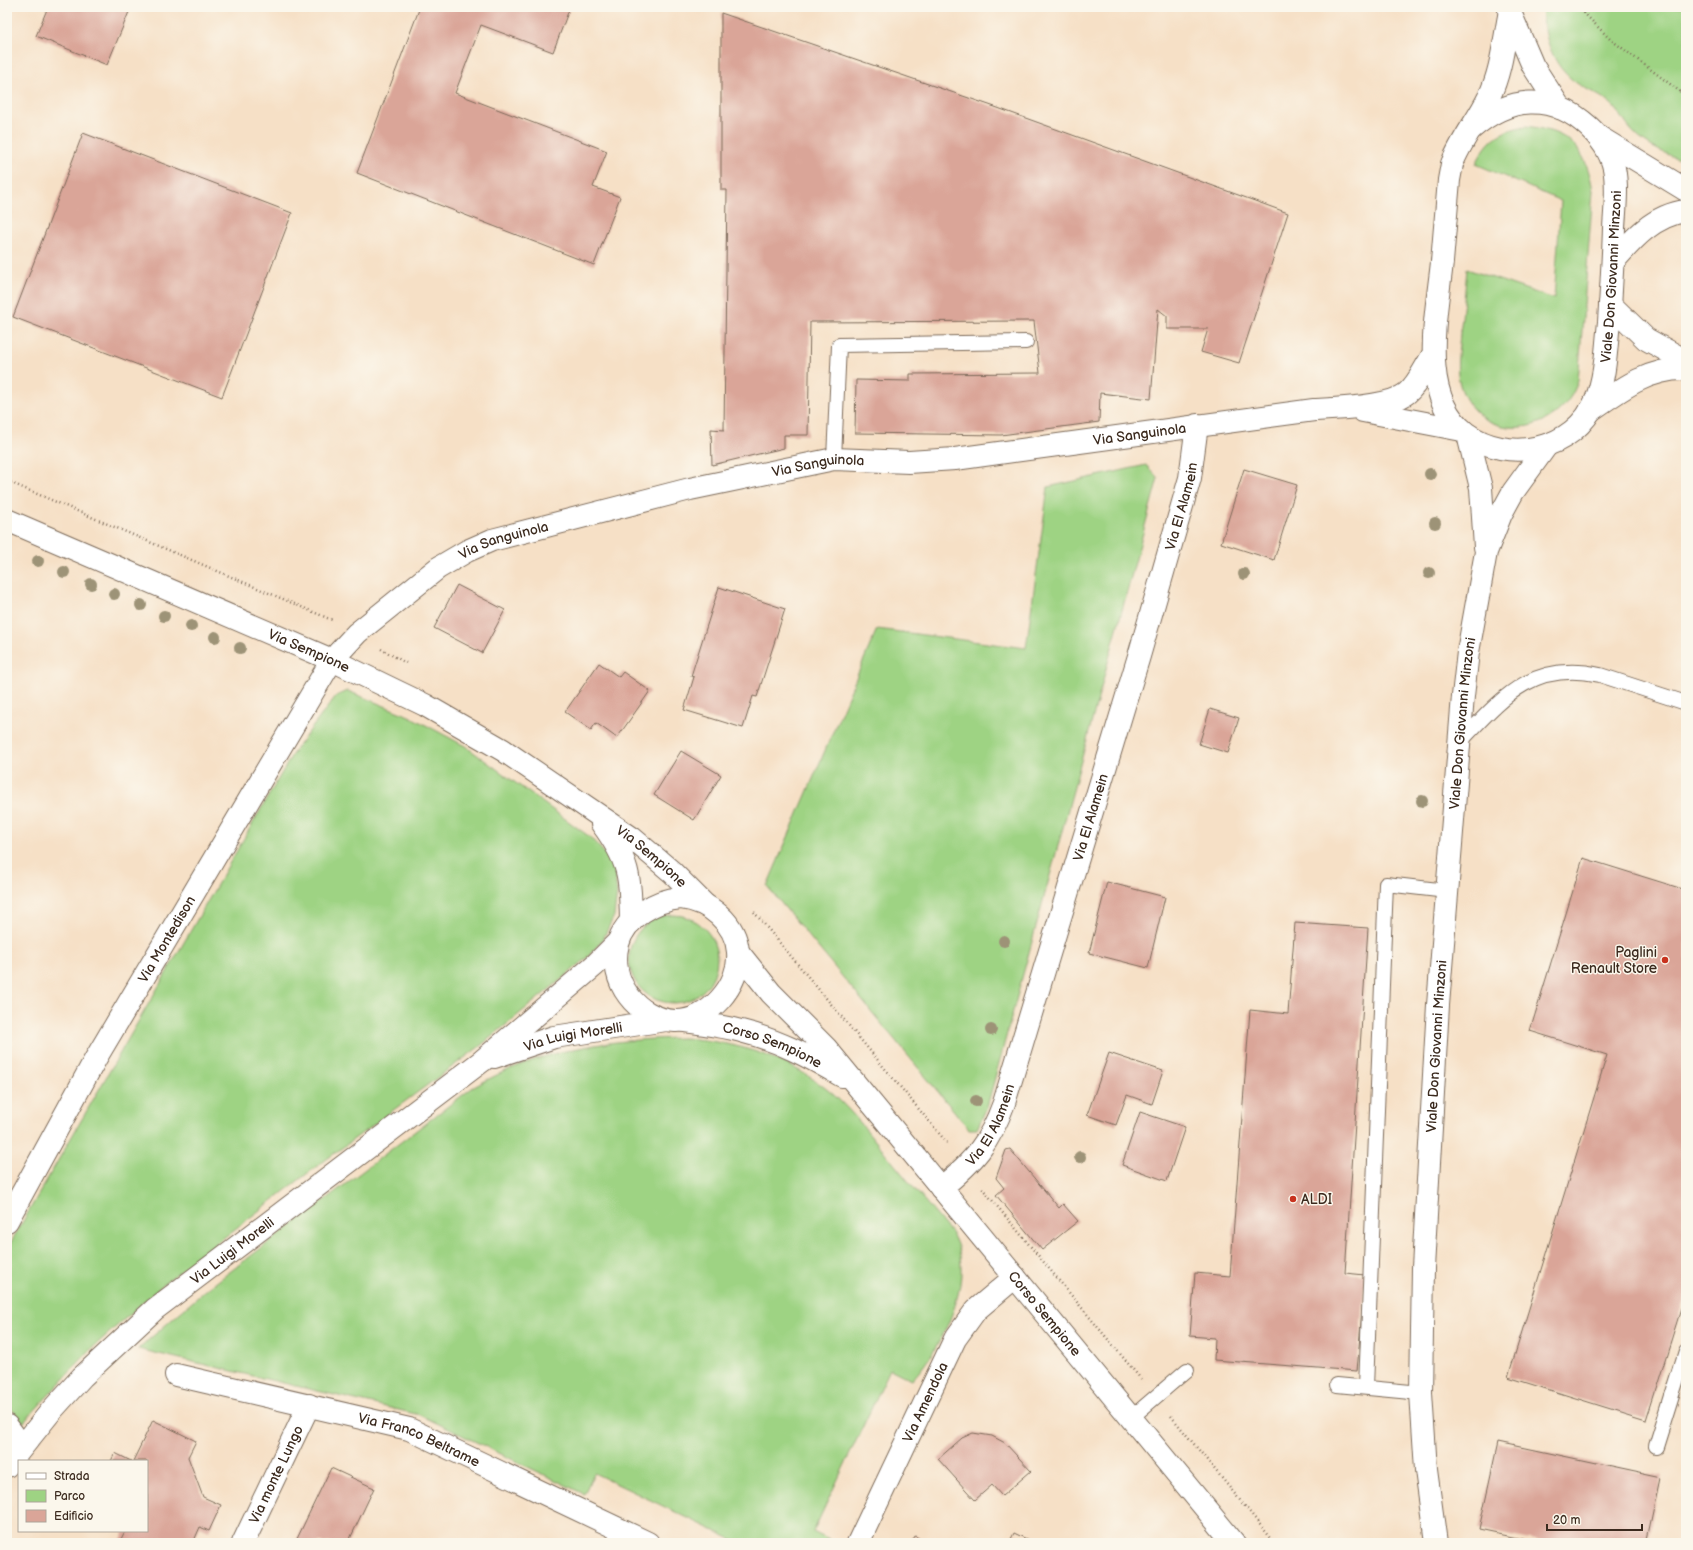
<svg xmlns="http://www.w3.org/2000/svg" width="1693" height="1550" font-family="'Balsamiq Sans',sans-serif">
	<rect width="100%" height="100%" fill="#fbf7ec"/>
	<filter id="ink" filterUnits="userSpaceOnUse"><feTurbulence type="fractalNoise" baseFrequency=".025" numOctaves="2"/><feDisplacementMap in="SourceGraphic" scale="8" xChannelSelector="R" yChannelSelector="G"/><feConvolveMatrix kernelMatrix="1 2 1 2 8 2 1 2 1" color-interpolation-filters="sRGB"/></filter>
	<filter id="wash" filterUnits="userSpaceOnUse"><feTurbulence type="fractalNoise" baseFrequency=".012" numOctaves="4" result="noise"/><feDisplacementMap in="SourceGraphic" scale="16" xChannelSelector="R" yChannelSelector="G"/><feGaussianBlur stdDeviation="0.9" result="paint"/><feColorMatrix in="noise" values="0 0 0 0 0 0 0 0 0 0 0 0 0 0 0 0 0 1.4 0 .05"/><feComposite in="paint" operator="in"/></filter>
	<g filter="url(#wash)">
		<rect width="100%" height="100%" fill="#f6e0c6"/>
		<g fill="#9ed383" stroke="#6c7e50">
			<path d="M1542 7H1686V162C1667 154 1647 147 1633 132 1624 123 1620 111 1610 103 1600 95 1589 91 1578 84 1552 67 1544 37 1542 7Z"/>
			<path d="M1526 126C1570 132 1586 147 1593 191L1578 381C1559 439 1478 445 1460 385 1455 368 1459 350 1460 333 1463 312 1465 290 1467 269L1554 299 1561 201 1476 164C1488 139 1499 131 1526 126Z"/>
			<polygon points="1146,465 1158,478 987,1107 977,1129 969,1129 767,886 877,629 1026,648 1048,487"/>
			<polygon points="348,691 409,716 465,746 590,837 609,858 614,869 617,892 614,916 603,939 586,959 479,1047 312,1170 166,1282 90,1350 23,1423 7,1403 7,1249 295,750 336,696"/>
			<circle cx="673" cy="959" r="44"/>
			<path d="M685 1038C734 1042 784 1056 824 1087 848 1105 867 1131 886 1154 907 1180 930 1207 952 1234 978 1277 943 1346 912 1380L890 1369 813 1532 835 1543H740L594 1473 584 1494 420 1415 138 1349 206 1290 472 1088C540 1049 608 1039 685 1038Z"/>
		</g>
		<g id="blocks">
			<g fill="#daa598">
				<polygon points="48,7 131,7 107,65 36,36"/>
				<polygon points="420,7 570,7 553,52 481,25 455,93 607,151 593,187 620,197 594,265 357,173"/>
				<polygon points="721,13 995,107 1288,213 1239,363 1201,352 1208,329 1167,329 1167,316 1158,309 1151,399 1100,393 1099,422 1001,435 855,433 856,380 910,381 910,374 1040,373 1034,321 810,322 808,435 784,435 784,448 712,465 711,429 724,430 727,190 721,190"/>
				<polygon points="83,133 292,213 222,397 13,317"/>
				<polygon points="1244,469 1297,485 1274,560 1221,543"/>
				<polygon points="457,585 505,610 482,653 434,628"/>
				<polygon points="719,587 785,609 757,697 753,696 743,728 684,710 694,677 691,676"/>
				<polygon points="599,663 619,677 623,672 650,691 617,738 596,723 591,730 565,712"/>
				<polygon points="1210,709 1239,718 1228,753 1199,744"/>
				<polygon points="681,751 721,775 694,820 654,795"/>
				<polygon points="1583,858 1686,890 1686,1293 1646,1420 1508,1377 1607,1055 1530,1031"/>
				<polygon points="1107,882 1165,897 1148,968 1089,953"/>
				<polygon points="1295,923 1368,928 1345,1273 1365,1275 1357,1371 1214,1360 1215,1338 1190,1336 1195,1273 1230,1276 1250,1010 1288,1014"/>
				<polygon points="1109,1053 1163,1071 1152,1104 1127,1095 1116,1125 1087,1115"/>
				<polygon points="1140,1112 1185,1127 1167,1181 1122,1165"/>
				<polygon points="1010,1149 1059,1208 1063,1204 1078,1221 1042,1250 996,1195 1004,1188 996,1178 1006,1150"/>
				<polygon points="153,1420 196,1441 188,1457 203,1497 221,1505 209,1531 200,1527 193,1543 123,1543 121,1539 125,1531 147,1531 147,1461 133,1461"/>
				<polygon points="973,1433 992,1436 1005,1443 1031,1471 1002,1496 992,1485 975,1500 938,1459 962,1438"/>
				<polygon points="1498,1442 1661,1477 1647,1543 1544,1543 1479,1529"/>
				<polygon points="115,1453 131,1461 111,1461"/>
				<polygon points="331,1468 374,1488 348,1543 295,1543"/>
				<polygon points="1014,1533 1035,1543 1009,1543"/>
				<polygon points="915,1536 928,1543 911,1543"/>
			</g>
		</g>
	</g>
	<g filter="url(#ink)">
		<use href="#blocks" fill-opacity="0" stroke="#7c6a59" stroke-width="1"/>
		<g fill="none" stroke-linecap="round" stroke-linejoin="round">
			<g stroke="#7c6a59" stroke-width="16">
				<g id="lane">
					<polyline points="834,459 839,345 1026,342"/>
					<path d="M1459 743C1502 698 1532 660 1600 675L1686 703"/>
					<polyline points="1337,1385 1421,1393"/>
					<polyline points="1366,1387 1386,884 1447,891"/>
					<polyline points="1131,1418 1187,1370"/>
					<polyline points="1656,1447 1686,1351"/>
				</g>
			</g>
			<g stroke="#7c6a59" stroke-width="24">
				<g id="street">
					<polyline points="1599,137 1686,190"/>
					<path d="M1613 262C1633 239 1654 215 1686 211"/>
					<polyline points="1610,304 1646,339 1686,361"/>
					<polyline points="1363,411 1462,430"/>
					<path d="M1590 411C1620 390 1648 368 1686 369"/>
					<path id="s1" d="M941 1188C975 1160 989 1144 1004 1103L1139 656 1190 478 1197 425"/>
					<path id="s2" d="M7 1221 96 1058 332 660 357 633 438 568 467 551 492 540 690 489 834 459 909 462 955 459 1314 410C1336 409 1390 407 1407 393 1418 384 1425 367 1433 355"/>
					<path id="s3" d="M176 1375 409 1429 648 1543"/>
					<polyline points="7,1426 22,1446"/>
					<path id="s4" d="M243 1543 309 1405"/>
					<path id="s5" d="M858 1543 955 1339 976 1310 1015 1277"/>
				</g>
			</g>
			<g stroke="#7c6a59" stroke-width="24">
				<g id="secondary">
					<polyline points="1509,10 1533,66 1560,108"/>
					<path d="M1452 164C1461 140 1478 120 1489 97 1502 70 1504 40 1510 11"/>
					<path id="s6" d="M1442 262C1437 313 1417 396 1466 433 1508 464 1574 451 1596 400 1606 375 1606 348 1609 322 1611 291 1613 260 1614 228 1615 209 1618 187 1614 168 1611 153 1600 137 1589 127 1551 92 1509 96 1471 129"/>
					<polyline points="1468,435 1481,488 1485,547"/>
					<path id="s7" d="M494 1057 554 1037 666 1020"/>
					<path id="s8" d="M7 1466 52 1410 82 1377 155 1309 482 1061 595 965 618 942"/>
					<path id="s9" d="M1436 1543 1426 1470 1421 1393 1423 1268 1438 1005 1463 696 1468 652 1486 552 1501 514 1513 492 1547 445"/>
				</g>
			</g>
			<g stroke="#7c6a59" stroke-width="24">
				<g id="primary">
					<path id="s10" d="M7 520 332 660 425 705 503 750 632 838 672 872 704 904"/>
					<path d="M602 824C630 862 630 876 631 922"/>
					<path d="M681 898C709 901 736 923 738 952 741 985 708 1022 675 1021 637 1019 608 981 618 944 625 917 656 900 681 898Z"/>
					<path id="s11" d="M739 953 771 993 826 1048 1234 1543"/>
					<path id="s12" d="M684 1021C703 1024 723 1026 741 1031 778 1040 810 1057 842 1076"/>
				</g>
			</g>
			<g stroke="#7c6a59" stroke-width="2.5" stroke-dasharray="1 3" stroke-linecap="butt">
				<polyline points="1578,7 1610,39 1686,96"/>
				<polyline points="7,481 332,620"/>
				<polyline points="381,649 406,663"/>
				<polyline points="754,912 948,1144"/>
				<polyline points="982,1188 1141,1379"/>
				<polyline points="1171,1416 1275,1543"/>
			</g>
			<use href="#lane" stroke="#fff" stroke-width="14"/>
			<use href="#street" stroke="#fff" stroke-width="22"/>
			<use href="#secondary" stroke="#fff" stroke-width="22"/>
			<use href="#primary" stroke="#fff" stroke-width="22"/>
			<g stroke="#7c6a59" stroke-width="24" stroke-linecap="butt">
				<polyline id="secondary-bridge" points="1442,262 1449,180 1452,164"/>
			</g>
			<use href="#secondary-bridge" stroke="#fff" stroke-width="22"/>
		</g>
		<g fill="#9d9377">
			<circle cx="1430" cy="474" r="6"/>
			<circle cx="1435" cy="523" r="6"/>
			<circle cx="38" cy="561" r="6"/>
			<circle cx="64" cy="572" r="6"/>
			<circle cx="1429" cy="573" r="6"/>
			<circle cx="1244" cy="574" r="6"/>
			<circle cx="91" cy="584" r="6"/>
			<circle cx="114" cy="594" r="6"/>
			<circle cx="141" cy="605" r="6"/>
			<circle cx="164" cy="616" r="6"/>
			<circle cx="191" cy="626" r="6"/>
			<circle cx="215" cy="637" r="6"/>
			<circle cx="240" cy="648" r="6"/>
			<circle cx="1422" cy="801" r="6"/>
			<circle cx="1004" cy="941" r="6"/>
			<circle cx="991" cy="1030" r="6"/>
			<circle cx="976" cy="1101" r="6"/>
			<circle cx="1080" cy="1157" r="6"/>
		</g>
	</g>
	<g fill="#c8321e" stroke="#fbf7ec" stroke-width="1.5">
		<circle cx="1665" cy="960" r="4"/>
		<circle cx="1293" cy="1199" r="4"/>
	</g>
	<g text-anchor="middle" stroke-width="3" stroke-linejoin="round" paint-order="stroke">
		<g font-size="14" fill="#3b2a1e" stroke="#fbf7ec">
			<text dy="5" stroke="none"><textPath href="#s6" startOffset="459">Viale Don Giovanni Minzoni</textPath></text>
			<text dy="5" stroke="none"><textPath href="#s2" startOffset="1509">Via Sanguinola</textPath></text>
			<text dy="5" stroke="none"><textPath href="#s2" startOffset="1185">Via Sanguinola</textPath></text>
			<text dy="5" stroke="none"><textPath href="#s1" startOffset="730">Via El Alamein</textPath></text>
			<text dy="5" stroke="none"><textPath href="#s2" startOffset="861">Via Sanguinola</textPath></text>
			<text dy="5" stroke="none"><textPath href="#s10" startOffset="329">Via Sempione</textPath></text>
			<text dy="5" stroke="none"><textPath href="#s9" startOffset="822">Viale Don Giovanni Minzoni</textPath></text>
			<text dy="5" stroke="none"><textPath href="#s1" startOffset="406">Via El Alamein</textPath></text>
			<text dy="5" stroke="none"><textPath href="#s10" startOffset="730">Via Sempione</textPath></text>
			<text dy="5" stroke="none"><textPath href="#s2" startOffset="324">Via Montedison</textPath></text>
			<text dy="5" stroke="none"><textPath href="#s7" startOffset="82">Via Luigi Morelli</textPath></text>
			<text dy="5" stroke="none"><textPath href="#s12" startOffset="92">Corso Sempione</textPath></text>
			<text dy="5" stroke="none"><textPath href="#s9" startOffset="498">Viale Don Giovanni Minzoni</textPath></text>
			<text dy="5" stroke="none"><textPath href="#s1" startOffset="82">Via El Alamein</textPath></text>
			<text dy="5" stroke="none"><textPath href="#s8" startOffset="313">Via Luigi Morelli</textPath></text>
			<text dy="5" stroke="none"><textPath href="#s11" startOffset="473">Corso Sempione</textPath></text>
			<text dy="5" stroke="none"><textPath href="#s5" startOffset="156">Via Amendola</textPath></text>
			<text dy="5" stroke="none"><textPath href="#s3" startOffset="252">Via Franco Beltrame</textPath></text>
			<text dy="5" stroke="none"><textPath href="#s4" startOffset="76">Via monte Lungo</textPath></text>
		</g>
		<g font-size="14" fill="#3b2a1e" stroke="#fbf7ec" text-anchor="end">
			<text x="1657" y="957">Paglini<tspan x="1657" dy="16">Renault Store</tspan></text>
			<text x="1301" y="1204" text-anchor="start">ALDI</text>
		</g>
	</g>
	<rect width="1693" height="1550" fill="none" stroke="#fbf7ec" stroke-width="24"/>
	<rect x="18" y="1460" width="130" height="72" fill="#fbf7ec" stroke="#aea59a"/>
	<rect x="26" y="1473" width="20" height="6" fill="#ffffff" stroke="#aea59a"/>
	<text x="54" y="1480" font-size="12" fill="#3b2a1e">Strada</text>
	<rect x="26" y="1490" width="20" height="12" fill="#9ed383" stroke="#aea59a"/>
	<text x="54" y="1500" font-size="12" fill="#3b2a1e">Parco</text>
	<rect x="26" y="1510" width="20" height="12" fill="#daa598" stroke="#aea59a"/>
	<text x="54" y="1520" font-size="12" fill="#3b2a1e">Edificio</text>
	<path d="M1547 1524v6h95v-6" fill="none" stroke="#3b2a1e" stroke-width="2"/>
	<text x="1553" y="1524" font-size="12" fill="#3b2a1e" stroke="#fbf7ec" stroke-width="3" paint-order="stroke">20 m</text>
</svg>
